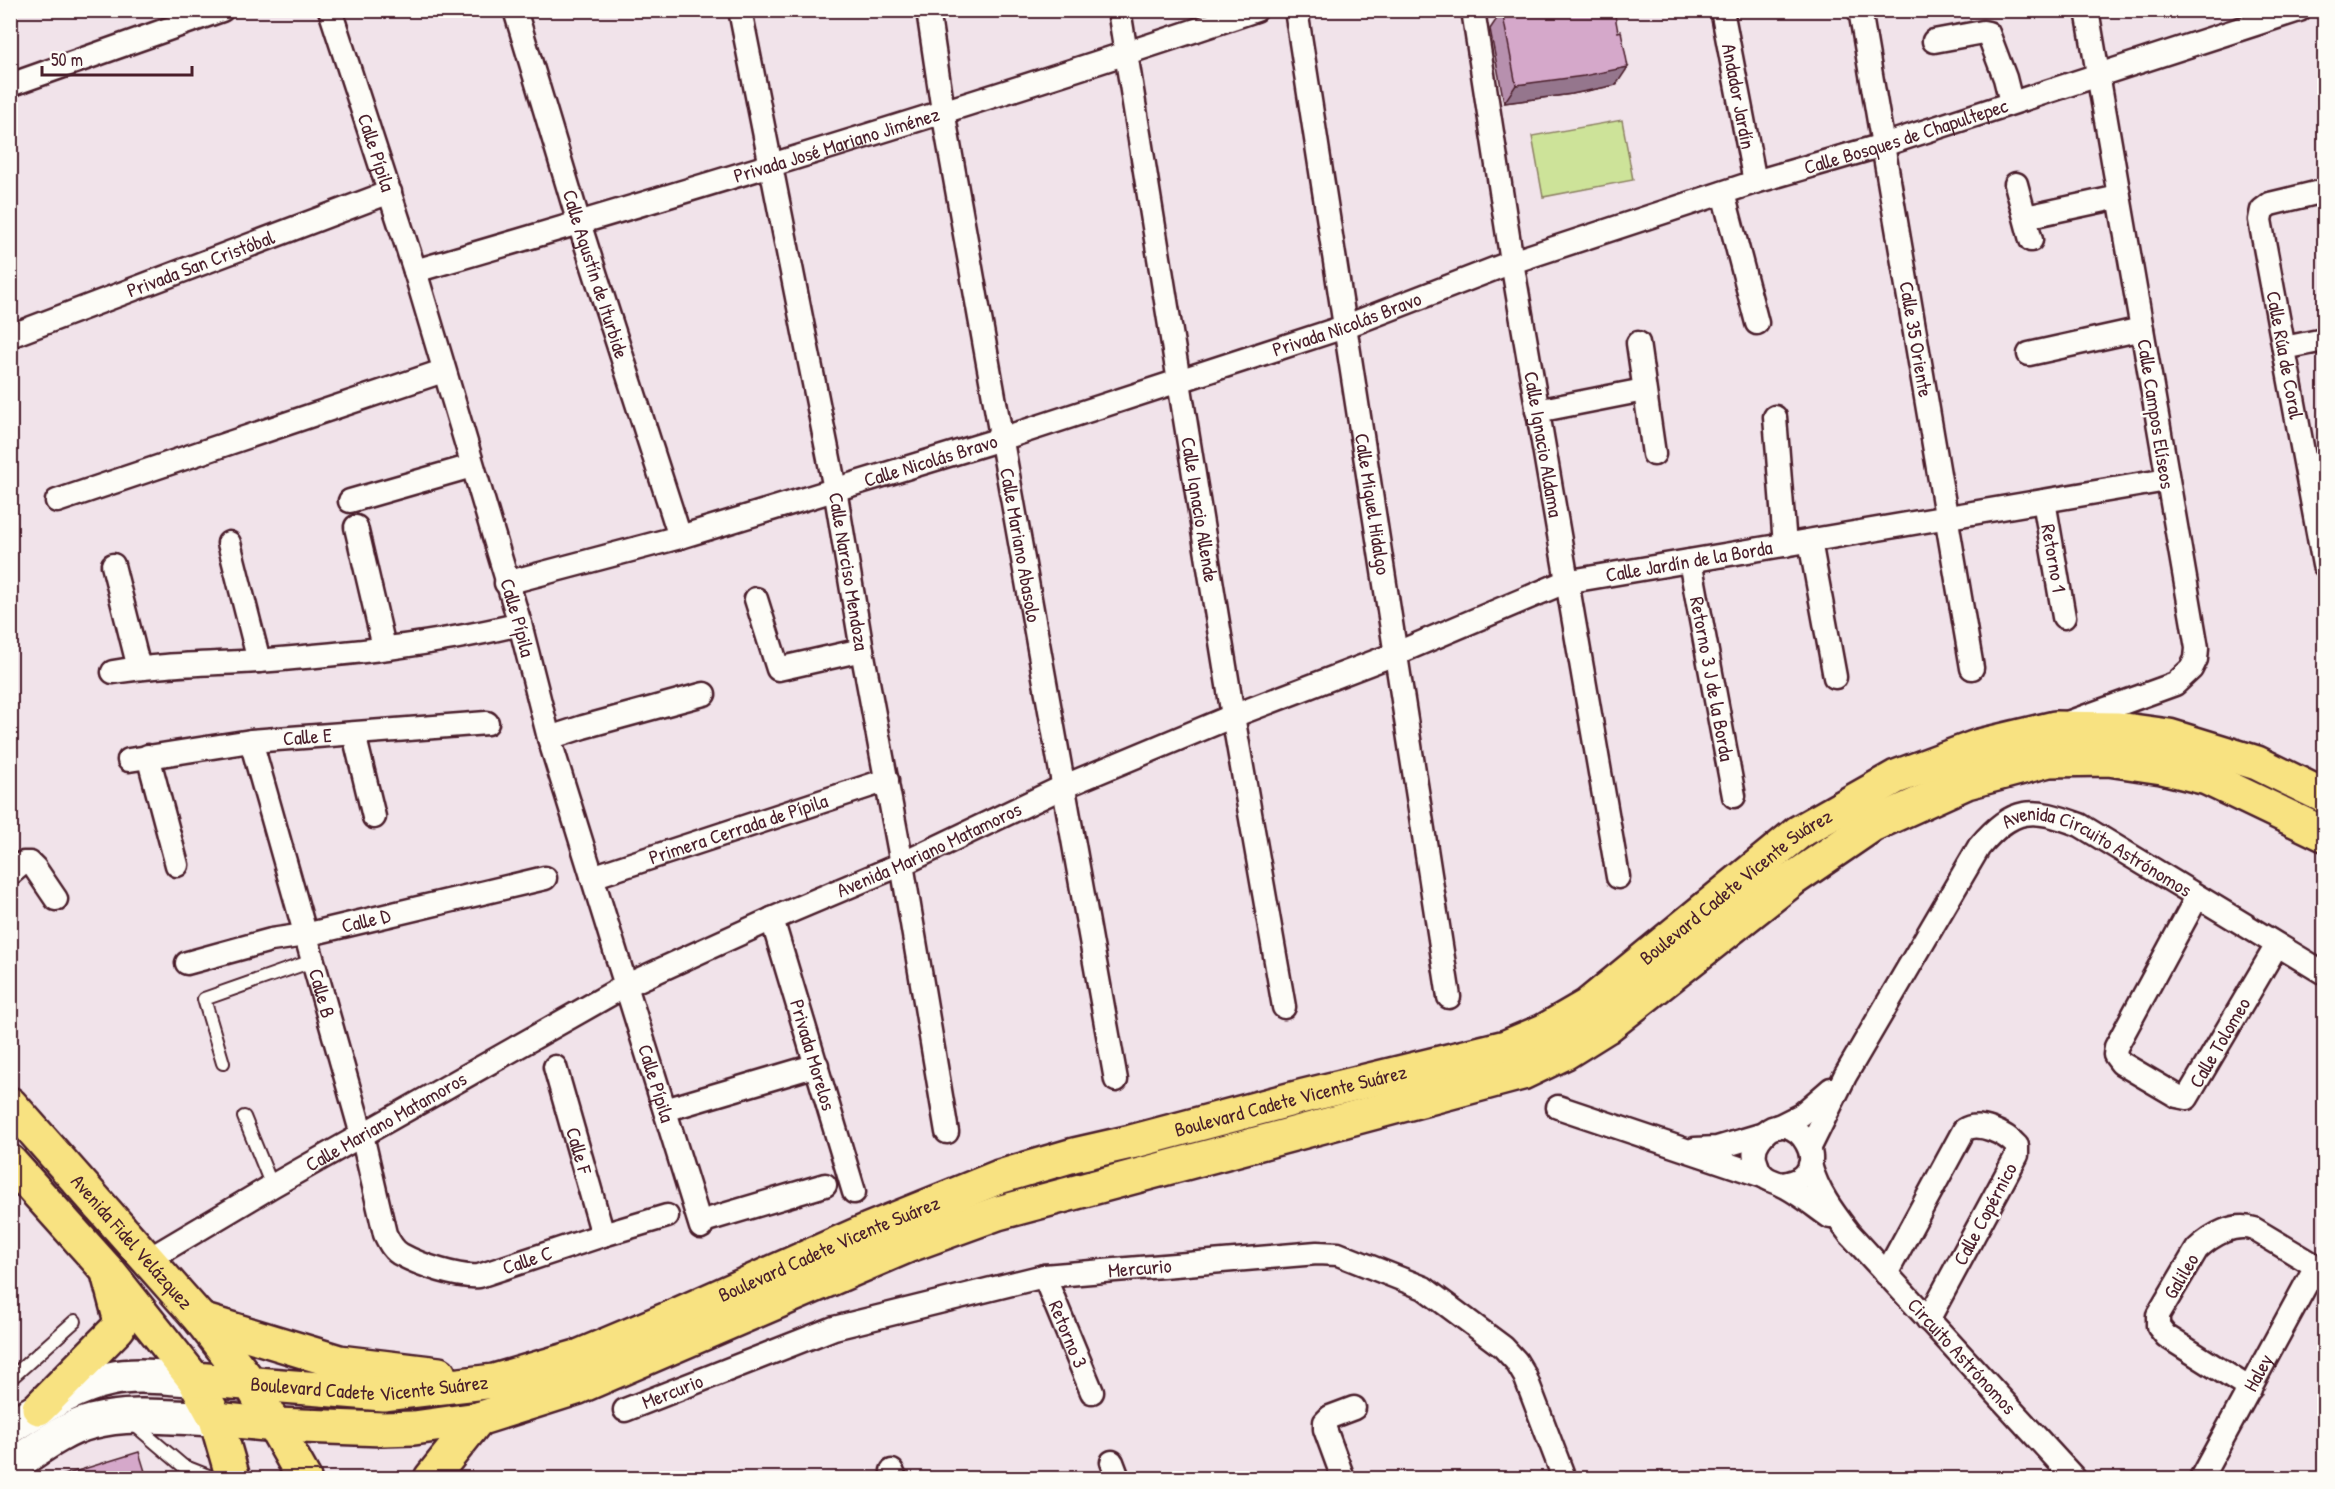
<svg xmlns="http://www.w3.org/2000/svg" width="2335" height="1489" font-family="'Patrick Hand',sans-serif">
	<rect width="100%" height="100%" fill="#f1e3ea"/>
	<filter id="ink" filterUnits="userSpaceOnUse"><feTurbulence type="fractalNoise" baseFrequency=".0167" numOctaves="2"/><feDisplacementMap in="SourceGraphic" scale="12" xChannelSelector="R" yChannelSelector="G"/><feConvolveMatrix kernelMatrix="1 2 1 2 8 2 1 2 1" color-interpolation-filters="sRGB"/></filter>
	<g filter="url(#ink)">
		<polygon fill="#cde399" stroke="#8c8162" stroke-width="1.5" points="1622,120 1633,180 1543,197 1532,136"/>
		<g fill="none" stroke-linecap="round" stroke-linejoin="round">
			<g stroke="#4a1f2b" stroke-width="16">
				<g id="service">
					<polyline points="223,1063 204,999 312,961"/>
					<polyline points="244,1117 272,1186"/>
					<polyline points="10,1379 75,1321"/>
					<polyline points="130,1421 183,1466 211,1477"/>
				</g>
			</g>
			<g stroke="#4a1f2b" stroke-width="27">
				<g id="minor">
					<path id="s1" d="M330 10 415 271 520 624 549 738 701 1227"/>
					<path id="s2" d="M515 10 579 223 680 537"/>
					<path id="s3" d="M740 10 835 489 862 650 902 864 947 1132"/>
					<path id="s4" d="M928 10 943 111 1116 1080"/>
					<path id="s5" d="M1119 10 1233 716 1284 1007"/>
					<path id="s6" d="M1296 10 1449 997"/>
					<path id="s7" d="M1473 10 1512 262 1618 877"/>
					<path id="s8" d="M1722 10 1755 182"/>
					<path id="s9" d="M1860 10 1972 668"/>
					<polyline points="1934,41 1983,32 1988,33 2005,78 2011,102"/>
					<polyline points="10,85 222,10"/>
					<polyline points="2016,184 2031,240"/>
					<path id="s10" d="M2324 191 2270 204 2262 210 2260 220 2324 565"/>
					<polyline points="1723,193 1757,323"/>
					<polyline points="2026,217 2119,197"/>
					<path id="s11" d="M415 271C697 189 978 104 1256 10"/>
					<path id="s12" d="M10 336 390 192"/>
					<polyline points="1638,343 1654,454"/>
					<polyline points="2284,348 2324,340"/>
					<polyline points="2029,354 2142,329"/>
					<polyline points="1537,411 1644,390"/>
					<polyline points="1775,417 1785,545"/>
					<polyline points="57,501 443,371"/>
					<polyline points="350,501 472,466"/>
					<path id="s13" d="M2044 501 2064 617"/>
					<polyline points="356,527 384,647"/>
					<polyline points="1810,541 1835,677"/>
					<polyline points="229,543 259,661"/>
					<path id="s14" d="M1690 561 1734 796"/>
					<polyline points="113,565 139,668"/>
					<path id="s15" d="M506 583 680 537 1001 439 1344 327 1512 262 1755 182 1883 145 2299 10"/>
					<polyline points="756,599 778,669 862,650"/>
					<path d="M113 672C161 664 210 664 258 661 345 654 435 645 520 624"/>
					<polyline points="2070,722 2175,684 2191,669 2196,659 2197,648 2087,10"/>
					<polyline points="354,734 374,817"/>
					<polyline points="549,738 583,727 704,694"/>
					<path id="s16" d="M251 741 362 1135 385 1234C389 1242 393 1251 402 1255 420 1265 459 1278 479 1276L603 1235 667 1216"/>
					<polyline points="148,756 177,865"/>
					<path id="s17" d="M129 760 251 741 487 723"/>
					<polyline points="10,874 23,863 30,863 35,868 56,899"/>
					<path id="s18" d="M592 877 887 780"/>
					<path id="s19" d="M2197 897 2116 1047 2115 1055 2121 1063 2177 1096 2187 1098 2277 945"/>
					<path id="s20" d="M772 919 854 1192"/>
					<path id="s21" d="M187 963 271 940 305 935 545 878"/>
					<path id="s22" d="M555 1067 603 1235"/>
					<polyline points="1558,1107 1763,1176"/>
					<polyline points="665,1110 817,1065"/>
					<polyline points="1777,1127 1801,1115 1831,1089"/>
					<path id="s23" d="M1810 1147 1845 1076 1979 847C2014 806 2032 807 2080 825L2324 973"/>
					<polyline points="1695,1149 1717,1148 1764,1134"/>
					<path id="s24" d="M1810 1165C1818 1192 1832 1211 1849 1233L2074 1478"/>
					<path d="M1780 1184C1846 1179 1791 1094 1760 1139 1754 1147 1753 1156 1757 1165 1758 1169 1761 1174 1764 1176 1769 1181 1775 1181 1780 1184 1798 1192 1814 1206 1830 1217"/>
					<polyline points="700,1222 825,1185"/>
					<path id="s25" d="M149 1259 272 1186 625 986 772 919 902 864 1065 786 1233 716 1395 654 1565 582 2167 480"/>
					<path d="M1886 1274 1964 1130C1979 1120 2006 1134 2017 1146V1155L1928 1320"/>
					<path id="s26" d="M1044 1276 1092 1392"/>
					<path id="s27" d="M625 1410 834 1328 1044 1276 1317 1253 1338 1254 1424 1288 1503 1347 1516 1361 1525 1376 1564 1478"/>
					<polyline points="1112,1462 1118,1478"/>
					<polyline points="892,1471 895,1478"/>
					<polyline points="1343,1478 1325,1429 1325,1422 1330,1417 1354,1408"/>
					<path id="s28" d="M2201 1478 2316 1266 2254 1229C2234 1222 2212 1235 2197 1249L2158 1315V1326L2166 1336 2250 1389"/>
				</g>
			</g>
			<g stroke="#4a1f2b" stroke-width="38">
				<g id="secondary">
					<path d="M10 1427C39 1408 76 1386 110 1379 137 1373 167 1378 194 1379"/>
					<path d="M10 1467C35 1451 62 1429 91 1422 131 1411 176 1418 216 1419"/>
				</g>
			</g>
			<g stroke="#4a1f2b" stroke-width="38">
				<g id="primary">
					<path id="s29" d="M10 1104 201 1320 251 1384 304 1478"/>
					<polyline points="10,1162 107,1270 194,1379 216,1419 233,1478"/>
					<polyline points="201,1320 339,1362 439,1374"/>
					<path id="s30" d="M194 1379 383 1394 494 1381 580 1356 668 1319 868 1230 999 1177 1074 1155 1131 1142 1304 1096 1506 1047 1544 1031 1587 1006 1799 832 1896 777 1979 746 2055 728 2118 729 2169 736 2257 763 2324 796"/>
					<polyline points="39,1408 118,1328 120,1318 109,1277"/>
					<polyline points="216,1419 275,1425 383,1429 414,1428 478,1419 576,1388 907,1246 998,1213 1522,1073 1566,1052 1606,1027 1793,879 1872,825 1967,782 2049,760 2108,759 2162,767 2207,778 2324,834"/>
					<polyline points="431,1478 478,1419"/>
				</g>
			</g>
			<use href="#service" stroke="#fdfcf7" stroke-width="12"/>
			<use href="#minor" stroke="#fdfcf7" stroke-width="22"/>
			<use href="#secondary" stroke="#fdfcf7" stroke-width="33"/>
			<use href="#primary" stroke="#f8e281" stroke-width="33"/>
		</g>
		<polygon fill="#b790ae" stroke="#4a1f2b" stroke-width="1.5" points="1502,11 1616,85 1572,94 1504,103 1490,29"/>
		<polygon fill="#95768d" stroke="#4a1f2b" stroke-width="1.5" points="1628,67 1616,85 1572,94 1504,103 1516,85"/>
		<g fill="#d5a8ca" stroke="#4a1f2b" stroke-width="1.5">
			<polygon points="1614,10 1618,32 1621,31 1628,67 1584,76 1516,85 1502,11"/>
			<polygon points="139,1452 147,1478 144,1479 51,1479"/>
		</g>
	</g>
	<g text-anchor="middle" stroke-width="5" stroke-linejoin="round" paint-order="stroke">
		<g font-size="20" fill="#4a1f2b" stroke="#fdfcf7">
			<text dy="7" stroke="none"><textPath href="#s8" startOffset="88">Andador Jardín</textPath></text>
			<text dy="7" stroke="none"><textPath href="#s15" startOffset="1470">Calle Bosques de Chapultepec</textPath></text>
			<text dy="7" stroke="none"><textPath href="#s11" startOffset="440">Privada José Mariano Jiménez</textPath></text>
			<text dy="7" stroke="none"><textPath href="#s1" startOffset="150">Calle Pípila</textPath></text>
			<text dy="7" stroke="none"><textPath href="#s12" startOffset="204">Privada San Cristóbal</textPath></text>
			<text dy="7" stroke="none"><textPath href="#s2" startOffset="276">Calle Agustín de Iturbide</textPath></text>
			<text dy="7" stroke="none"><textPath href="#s15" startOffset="880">Privada Nicolás Bravo</textPath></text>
			<text dy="7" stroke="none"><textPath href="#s9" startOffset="334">Calle 35 Oriente</textPath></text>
			<text dy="7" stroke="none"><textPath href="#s10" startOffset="213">Calle Rúa de Coral</textPath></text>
			<text transform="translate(2156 414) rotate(81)" y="7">Calle Campos Elíseos</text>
			<text dy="7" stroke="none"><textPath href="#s7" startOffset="440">Calle Ignacio Aldama</textPath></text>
			<text dy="7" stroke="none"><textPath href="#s15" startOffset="442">Calle Nicolás Bravo</textPath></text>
			<text dy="7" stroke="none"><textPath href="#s6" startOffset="500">Calle Miguel Hidalgo</textPath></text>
			<text dy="7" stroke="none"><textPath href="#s5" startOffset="506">Calle Ignacio Allende</textPath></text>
			<text dy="7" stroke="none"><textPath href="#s4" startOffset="543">Calle Mariano Abasolo</textPath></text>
			<text dy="7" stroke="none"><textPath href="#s13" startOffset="58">Retorno 1</textPath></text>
			<text dy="7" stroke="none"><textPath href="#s25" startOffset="1698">Calle Jardín de la Borda</textPath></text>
			<text dy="7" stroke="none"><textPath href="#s3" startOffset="572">Calle Narciso Mendoza</textPath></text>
			<text dy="7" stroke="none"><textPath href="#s1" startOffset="636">Calle Pípila</textPath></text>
			<text dy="7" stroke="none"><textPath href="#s14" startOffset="120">Retorno 3 J de la Borda</textPath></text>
			<text dy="7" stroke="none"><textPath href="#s17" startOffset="180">Calle E</textPath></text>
			<text dy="7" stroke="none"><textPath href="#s18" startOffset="154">Primera Cerrada de Pípila</textPath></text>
			<text dy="7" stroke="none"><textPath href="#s25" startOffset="882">Avenida Mariano Matamoros</textPath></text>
			<text dy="7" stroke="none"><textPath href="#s23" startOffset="483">Avenida Circuito Astrónomos</textPath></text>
			<text dy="7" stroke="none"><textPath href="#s30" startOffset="1652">Boulevard Cadete Vicente Suárez</textPath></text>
			<text dy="7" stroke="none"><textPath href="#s21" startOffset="184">Calle D</textPath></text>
			<text dy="7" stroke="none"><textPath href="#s16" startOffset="262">Calle B</textPath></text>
			<text dy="7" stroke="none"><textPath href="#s19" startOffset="328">Calle Tolomeo</textPath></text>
			<text dy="7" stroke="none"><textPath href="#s20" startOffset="142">Privada Morelos</textPath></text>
			<text dy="7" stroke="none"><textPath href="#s1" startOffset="1122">Calle Pípila</textPath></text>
			<text dy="7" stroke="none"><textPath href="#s30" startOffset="1148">Boulevard Cadete Vicente Suárez</textPath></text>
			<text dy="7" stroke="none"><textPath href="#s25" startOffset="274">Calle Mariano Matamoros</textPath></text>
			<text dy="7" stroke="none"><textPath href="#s22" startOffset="87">Calle F</textPath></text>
			<text transform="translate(1985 1214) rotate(-62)" y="7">Calle Copérnico</text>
			<text dy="7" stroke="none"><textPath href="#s29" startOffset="184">Avenida Fidel Velázquez</textPath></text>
			<text dy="7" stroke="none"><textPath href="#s30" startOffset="662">Boulevard Cadete Vicente Suárez</textPath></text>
			<text dy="7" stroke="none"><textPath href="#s16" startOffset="670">Calle C</textPath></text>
			<text dy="7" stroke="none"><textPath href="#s27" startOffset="537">Mercurio</textPath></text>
			<text transform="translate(2181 1276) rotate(-59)" y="7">Galileo</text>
			<text dy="7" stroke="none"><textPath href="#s26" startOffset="63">Retorno 3</textPath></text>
			<text dy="7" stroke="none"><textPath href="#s24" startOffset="246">Circuito Astrónomos</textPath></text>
			<text dy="7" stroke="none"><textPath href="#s28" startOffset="120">Haley</textPath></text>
			<text dy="7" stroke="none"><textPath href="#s30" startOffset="176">Boulevard Cadete Vicente Suárez</textPath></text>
			<text dy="7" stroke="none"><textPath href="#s27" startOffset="51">Mercurio</textPath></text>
		</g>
	</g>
	<rect width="2335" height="1489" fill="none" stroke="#fdfcf7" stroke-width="36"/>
	<rect x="18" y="18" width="2299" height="1453" fill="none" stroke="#4a1f2b" stroke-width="2" filter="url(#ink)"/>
	<path d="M42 66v9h150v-9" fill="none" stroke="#4a1f2b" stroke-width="3"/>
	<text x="51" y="66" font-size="18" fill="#4a1f2b" stroke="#fdfcf7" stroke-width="4.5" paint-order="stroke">50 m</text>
</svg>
